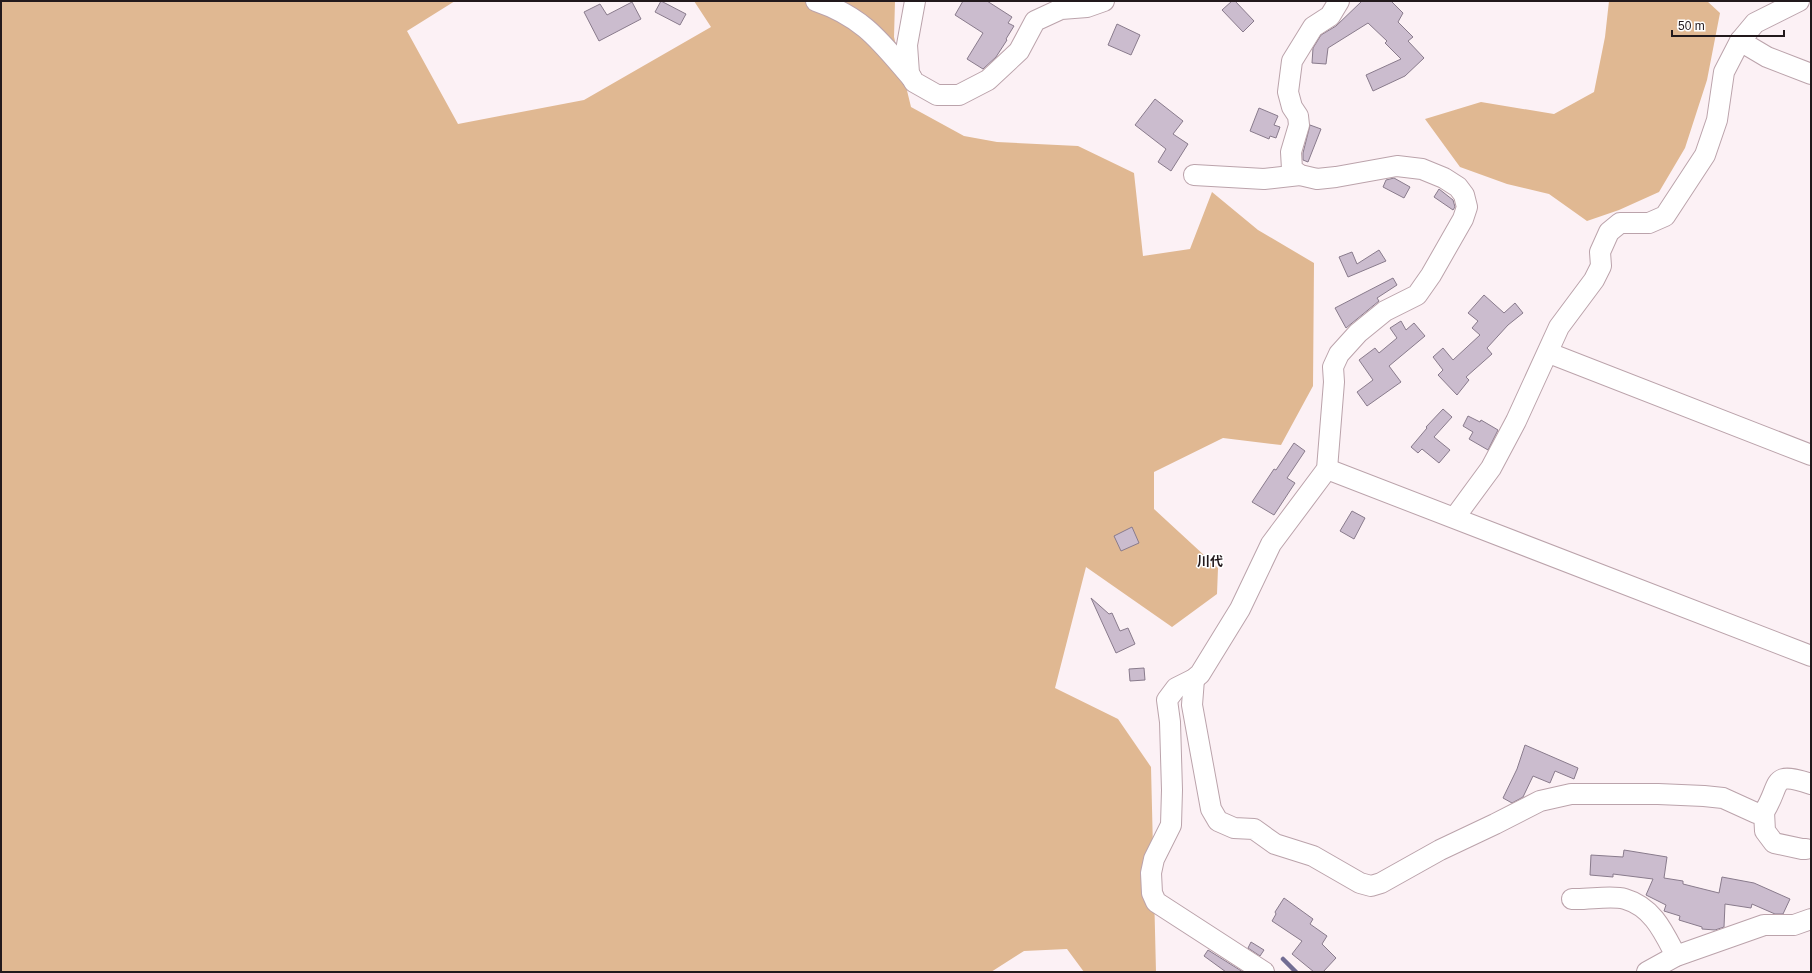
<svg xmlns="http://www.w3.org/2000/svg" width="1812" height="973" font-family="Helvetica,'Noto Sans JP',sans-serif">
	<rect width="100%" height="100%" fill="#fcf1f5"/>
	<g fill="#e0b892">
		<polygon points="1,1 455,1 407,31 458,124 584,100 711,27 694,1 895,1 894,37 911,107 964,136 997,142 1078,146 1134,173 1143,256 1190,249 1212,192 1258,230 1314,263 1313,386 1281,445 1223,438 1154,472 1154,509 1218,568 1217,594 1172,627 1086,567 1055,688 1118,719 1151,767 1156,972 1084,972 1067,949 1024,951 991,972 1,972"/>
		<polygon points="1609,1 1707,1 1720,13 1707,80 1685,148 1659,192 1619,210 1587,221 1549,194 1507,184 1460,167 1425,119 1481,102 1554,114 1594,92 1605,37"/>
	</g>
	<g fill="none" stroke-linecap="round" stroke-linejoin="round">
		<polyline stroke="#726d94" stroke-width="4.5" points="1283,959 1296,972"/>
	</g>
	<g fill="#cbbcce" stroke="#897b8c">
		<polygon points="661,1 686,14 680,25 655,12"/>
		<polygon points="963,1 987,1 1012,17 1008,23 1014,26 1006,39 1007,40 996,57 983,69 967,59 983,33 955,15"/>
		<polygon points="1232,1 1235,1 1254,21 1243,32 1222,10"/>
		<polygon points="1362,1 1391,1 1403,13 1398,22 1413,37 1408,41 1424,58 1405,76 1373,91 1366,75 1401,59 1385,43 1387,41 1368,23 1328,48 1326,64 1312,63 1313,48 1321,35 1336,26"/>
		<polygon points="632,2 641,19 599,41 584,12 600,4 607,15"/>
		<polygon points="1117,24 1140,35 1131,55 1108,45"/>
		<polygon points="1155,99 1183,121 1173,134 1188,144 1171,171 1158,162 1166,149 1135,125"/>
		<polygon points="1259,108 1278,116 1274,125 1280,127 1276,138 1270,136 1269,139 1250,131"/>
		<polygon points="1310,125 1321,129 1308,162 1303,160 1303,153"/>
		<polygon points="1394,178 1410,187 1404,198 1383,187 1386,180"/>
		<polygon points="1439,189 1453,200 1455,207 1453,210 1434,197"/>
		<polygon points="1379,250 1386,261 1348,277 1339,257 1352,252 1357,264"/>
		<polygon points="1393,278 1397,285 1377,298 1379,301 1346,328 1335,308"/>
		<polygon points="1484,295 1504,313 1515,303 1523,313 1508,325 1487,348 1492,354 1466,377 1469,380 1457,395 1438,375 1443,370 1433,357 1443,348 1453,360 1480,335 1472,328 1478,321 1468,313"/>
		<polygon points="1401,321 1406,330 1414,323 1425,336 1389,366 1401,382 1367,406 1357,392 1373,380 1359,360 1375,348 1379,353 1397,338 1390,328"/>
		<polygon points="1443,409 1452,417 1434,437 1450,450 1439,463 1422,449 1418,453 1411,447 1427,428 1426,427"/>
		<polygon points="1468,416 1480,422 1481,420 1498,430 1488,450 1469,439 1473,432 1463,426"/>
		<polygon points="1294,443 1305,451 1287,478 1295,483 1274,515 1252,502 1274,469 1276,470"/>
		<polygon points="1352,511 1365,518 1354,539 1340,531"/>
		<polygon points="1132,527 1139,543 1121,551 1114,536"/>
		<polygon points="1091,598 1109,614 1112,613 1120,631 1128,628 1135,644 1116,653"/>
		<polygon points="1144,668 1145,680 1130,681 1129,669"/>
		<polygon points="1525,745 1578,768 1574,779 1555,771 1550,783 1533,776 1523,797 1512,803 1503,798 1517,769"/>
		<polygon points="1624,850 1667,857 1664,878 1683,881 1683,884 1719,893 1722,877 1754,883 1790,899 1783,914 1775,914 1752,904 1751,908 1725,904 1724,927 1715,930 1702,929 1702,927 1679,920 1680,916 1664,911 1666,905 1646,895 1653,879 1613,874 1613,877 1590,875 1591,855 1623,857"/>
		<polygon points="1284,898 1313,919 1310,924 1327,936 1322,944 1336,958 1323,972 1314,972 1292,954 1302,941 1272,921 1276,914 1275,912"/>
		<polygon points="1251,942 1264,950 1260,956 1248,948"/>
		<polygon points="1208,950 1243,972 1226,972 1204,956"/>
	</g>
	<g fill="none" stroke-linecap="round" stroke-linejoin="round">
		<g stroke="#bba3ab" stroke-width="22">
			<g id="minor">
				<path d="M816 1C863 17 880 41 911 77"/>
				<polyline points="915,1 907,45 909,73 914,82 937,95 959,95 988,80 1019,51 1035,21 1061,9 1087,7 1104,1"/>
				<polyline points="1740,41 1767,57 1811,74"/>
				<polyline points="1194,175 1264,179 1300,175"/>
				<polyline points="1549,353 1811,455"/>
				<polyline points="1327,469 1811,656"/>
				<polyline points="1455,517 1491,468 1516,421 1559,327 1594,280 1601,266 1600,252 1609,232 1620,223 1649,223 1665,216 1705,155 1717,120 1724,72 1740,41 1755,23 1799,1"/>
				<path d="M1194 679 1192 705 1211 809 1218 821 1234 828 1254 829 1275 844 1313 856 1360 883 1371 886 1381 883 1440 850 1495 824 1540 801 1571 794H1658L1704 796 1723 798 1756 813 1764 812C1782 784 1769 770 1811 784"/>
				<polyline points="1764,812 1765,831 1774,843 1802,849 1806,849"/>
				<path d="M1572 899C1588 900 1611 895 1625 899 1653 907 1664 933 1676 956"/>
				<polyline points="1264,972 1156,902 1152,893 1151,873 1154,859 1171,825 1172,790 1170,722 1167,700 1176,688 1194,679 1200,674 1240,609 1271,544 1327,469 1334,382 1333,367 1339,354 1358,333 1385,311 1417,295 1431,275 1463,219 1467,207 1464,195 1458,187 1444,178 1422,169 1397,166 1336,177 1317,179 1300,175 1292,169 1291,152 1299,125 1298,116 1292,107 1288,92 1292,61 1313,27 1330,16 1339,1"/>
				<polyline points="1647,972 1676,956 1764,925 1794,925 1811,919"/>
			</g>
		</g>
		<use href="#minor" stroke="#fff" stroke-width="20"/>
	</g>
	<g text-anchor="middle" stroke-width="3" stroke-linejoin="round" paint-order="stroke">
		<g font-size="13" font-weight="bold" fill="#22191c" stroke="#fff">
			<text x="1210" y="566">川代</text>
		</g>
	</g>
	<rect width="1812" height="973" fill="none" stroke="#22191c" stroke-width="4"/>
	<path d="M1672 30v6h112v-6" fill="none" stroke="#22191c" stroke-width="2"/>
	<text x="1678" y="30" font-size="12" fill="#22191c" stroke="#ffffff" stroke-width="3" paint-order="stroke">50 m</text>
</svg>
